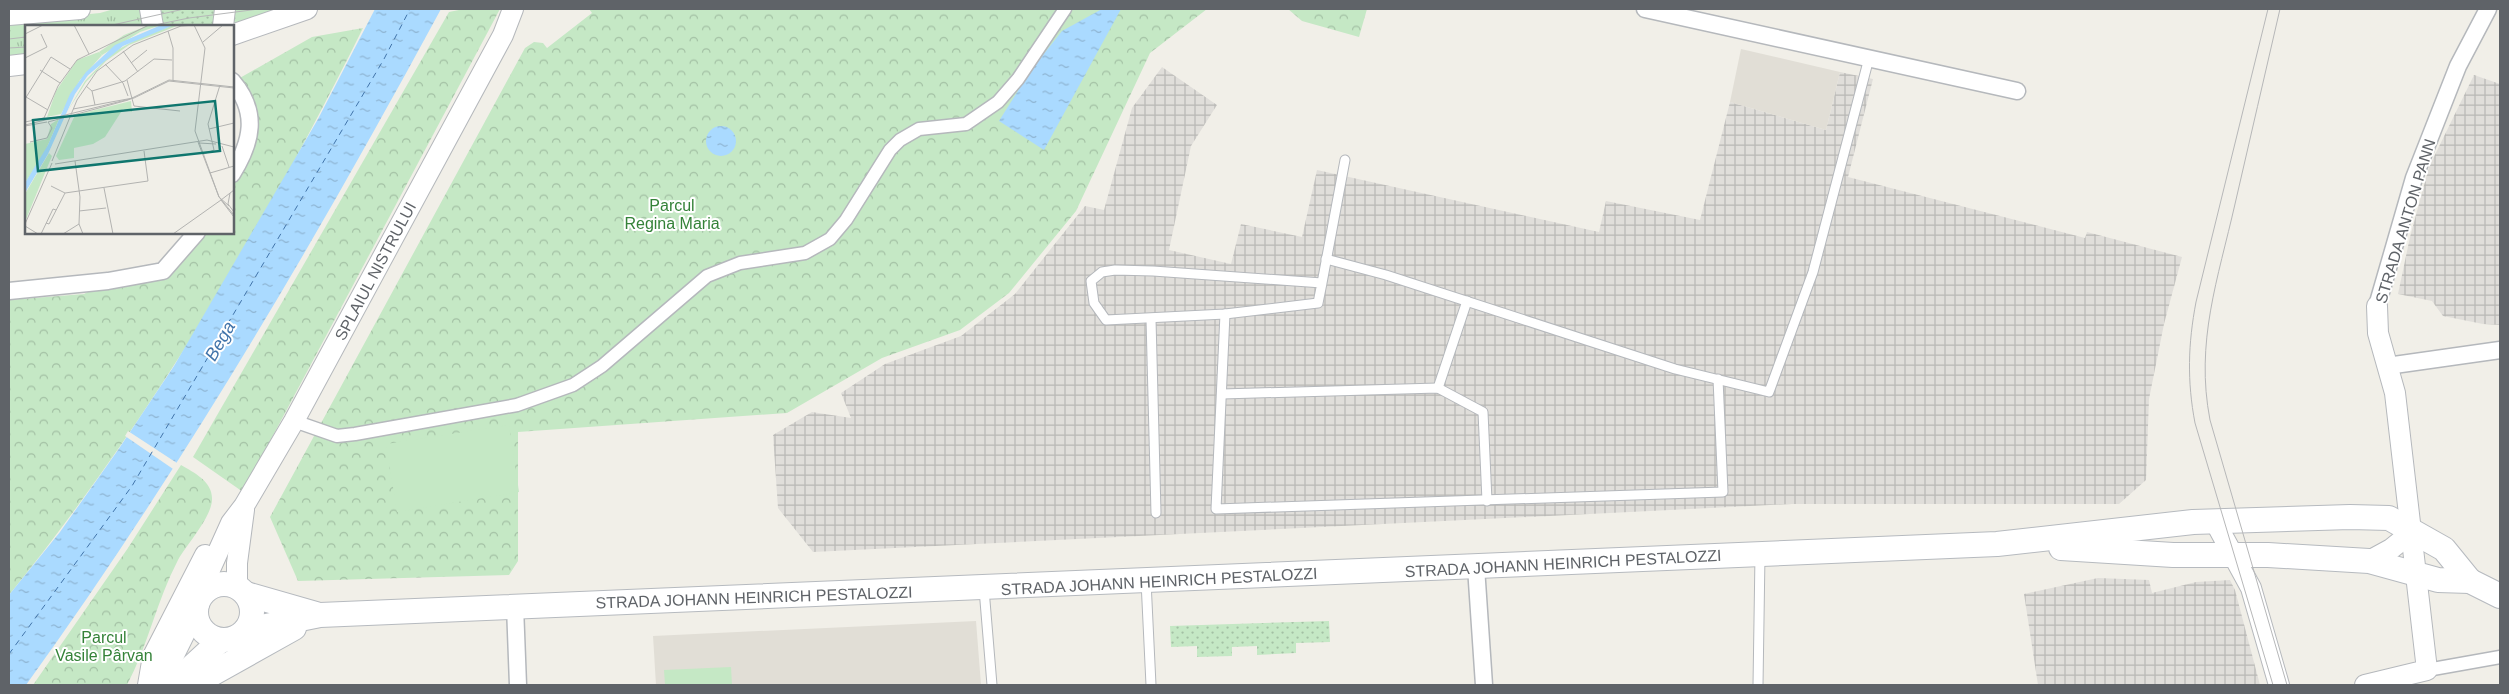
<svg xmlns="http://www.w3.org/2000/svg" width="2509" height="694" font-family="Arial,sans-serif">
	<defs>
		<pattern id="industrial-grid" width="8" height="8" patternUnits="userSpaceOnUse" patternTransform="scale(1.25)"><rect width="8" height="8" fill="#e0deda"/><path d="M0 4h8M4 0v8" fill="none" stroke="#b9b8b5"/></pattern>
		<pattern id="grass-tufts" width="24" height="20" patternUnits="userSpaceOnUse" patternTransform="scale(1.25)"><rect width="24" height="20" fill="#c5e8c5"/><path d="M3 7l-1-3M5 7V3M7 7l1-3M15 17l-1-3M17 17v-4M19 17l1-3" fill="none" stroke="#a3c0a4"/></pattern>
		<pattern id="park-crowns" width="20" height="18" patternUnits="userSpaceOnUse" patternTransform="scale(1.25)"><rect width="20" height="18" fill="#c5e8c5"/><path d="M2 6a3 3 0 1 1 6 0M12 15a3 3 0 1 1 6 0" fill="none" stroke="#a3c0a4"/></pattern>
		<pattern id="garden-dots" width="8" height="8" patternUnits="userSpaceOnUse" patternTransform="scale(1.25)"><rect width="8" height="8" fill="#c5e8c5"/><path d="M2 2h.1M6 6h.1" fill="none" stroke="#a3c0a4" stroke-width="1.8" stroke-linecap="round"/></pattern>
		<pattern id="water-ripples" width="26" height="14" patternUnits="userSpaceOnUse" patternTransform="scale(1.25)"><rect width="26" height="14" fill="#aadaff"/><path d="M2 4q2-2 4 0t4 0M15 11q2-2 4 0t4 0" fill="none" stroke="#8eb4d2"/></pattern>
	</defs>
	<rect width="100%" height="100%" fill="#f1efe8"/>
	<g fill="url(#industrial-grid)">
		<polygon points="1162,67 1217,105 1191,146 1169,250 1231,264 1241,224 1302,237 1317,170 1599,232 1606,201 1700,220 1730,102 1826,130 1840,72 1873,79 1848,177 2085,238 2087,232 2182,257 2164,324 2149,399 2146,480 2119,504 1792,504 813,552 778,508 773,435 812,412 851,418 841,393 885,364 961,336 1015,294 1085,206 1104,210 1132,108"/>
		<polygon points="2474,75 2500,84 2500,325 2483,324 2443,316 2432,301 2398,294 2410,237 2429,167"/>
		<polygon points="2098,578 2149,580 2152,593 2196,582 2230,580 2235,590 2260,685 2038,685 2024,594"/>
	</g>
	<g fill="#e1ded6">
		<polygon points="1741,49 1840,72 1826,130 1730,102"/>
		<polygon points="976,621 981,685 656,685 653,636"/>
	</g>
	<g fill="url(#grass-tufts)">
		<polygon points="114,9 144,9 148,26 26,26 26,59 9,60 9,22 100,13"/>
		<polygon points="230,9 296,9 233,30"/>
	</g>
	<g fill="url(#park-crowns)">
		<polygon points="464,9 500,9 243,492 193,457 449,12"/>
		<polygon points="589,9 1207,9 1150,53 1076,211 1009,293 960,330 882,358 787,413 518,432 518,561 509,575 298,581 270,517 525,48 534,42 543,43 547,48 592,13"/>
		<polygon points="1288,9 1367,9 1359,37 1302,21"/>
		<path d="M363 28C264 228 149 422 9 595V300L84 294 108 281 152 274 197 233 232 232 233 174 246 147 238 79 312 37Z"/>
		<path d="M181 465C195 473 213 482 212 500 211 518 187 544 178 560 157 600 148 645 127 685H33L128 548Z"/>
	</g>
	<g fill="url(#garden-dots)">
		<polygon points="156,9 220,9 216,26 159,26"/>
		<polygon points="1329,621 1330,642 1296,643 1296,653 1257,655 1257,646 1232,647 1232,656 1197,657 1197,646 1171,647 1170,626"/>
	</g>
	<g fill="#c5e8c5">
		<polygon points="509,425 519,492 397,512 386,444"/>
		<polygon points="731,667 732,685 665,685 664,670"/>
	</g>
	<g fill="url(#water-ripples)">
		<path d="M375 9H441C315 242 181 470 26 685H9V595L60 532 118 450 174 366 318 119Z"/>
		<polygon points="1102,9 1121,9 1044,150 999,121 1031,70 1062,31"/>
		<circle cx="721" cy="141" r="15"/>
	</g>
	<polygon fill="#f1efe8" points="128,431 180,465 176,471 125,436"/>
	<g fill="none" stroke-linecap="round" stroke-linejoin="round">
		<polyline stroke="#4174aa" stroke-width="1" stroke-dasharray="6 5" stroke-linecap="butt" points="9,654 132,486 384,59 410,9"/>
		<g stroke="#b5b8bc" stroke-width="11">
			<g id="service">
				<polyline points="1326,259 1386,275 1675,369 1769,392 1813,272 1869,58"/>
				<polyline points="1322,283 1318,303 1225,314 1106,320 1094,303 1091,281 1102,272 1115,270 1153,271 1322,283 1345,160"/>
				<polyline points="1225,314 1216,509 1723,492 1718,379"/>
				<polyline points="1151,319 1156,513"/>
				<polyline points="1438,388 1467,301"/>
				<polyline points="1222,394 1438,388 1483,412 1487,501"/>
				<polyline points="1146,581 1151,685"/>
				<polyline points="984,589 992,685"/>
				<polyline points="1758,685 1760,555"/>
			</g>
		</g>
		<g stroke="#b5b8bc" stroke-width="15">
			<g id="pedestrian">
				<polyline points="294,421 337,436 355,434 517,405 573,385 602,366 707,276 740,263 805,253 830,239 846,220 890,150 900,140 919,129 966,124 998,102 1018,79 1065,9"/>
				<polyline points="2427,670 2500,657"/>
			</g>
		</g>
		<g stroke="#b5b8bc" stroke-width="19">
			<g id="minor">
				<polyline points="1645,9 2017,91"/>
				<path d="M232 81C259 112 252 142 232 174"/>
				<polyline points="9,291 108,281 163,271 197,232"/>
				<polyline points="2377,306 2414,178 2458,66 2488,9"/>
				<polyline points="2387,366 2500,350"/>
				<polyline points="1476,567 1484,685"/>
				<polyline points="515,606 518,685"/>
			</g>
		</g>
		<g stroke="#b5b8bc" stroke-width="22">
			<g id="tertiary">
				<polyline points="150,9 153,26"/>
				<polyline points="9,15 80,9"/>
				<polyline points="223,26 225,9"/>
				<polyline points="232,35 307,9"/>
				<polyline points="9,66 26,64"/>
				<polyline points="2214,520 2251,588 2279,685"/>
				<polyline points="2369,561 2391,549 2412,532"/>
				<polyline points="237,587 237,563 244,510"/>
				<polyline points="207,590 208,574 231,523 244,506 294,421 503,35 513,9"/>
				<polyline points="148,685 153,656 205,555"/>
				<polyline points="2365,685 2427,670 2395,393 2378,333 2377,306"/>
			</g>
		</g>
		<g stroke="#b6babf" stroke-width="26">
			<g id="secondary">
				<polyline points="2061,548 2173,555 2268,555 2369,561 2438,580 2470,581 2500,596"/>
				<circle cx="224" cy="612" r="28"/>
				<polyline points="246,594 316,614"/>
				<polyline points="246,630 320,615 1997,544 2193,522 2350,517 2389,518 2444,549 2470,581"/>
				<polyline points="157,685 197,604"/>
				<polyline points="172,685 220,641"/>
				<polyline points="192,685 294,628"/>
			</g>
		</g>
		<use href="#service" stroke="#fff" stroke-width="9"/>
		<use href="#pedestrian" stroke="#fff" stroke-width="12"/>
		<use href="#minor" stroke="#fff" stroke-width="16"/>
		<use href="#tertiary" stroke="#fff" stroke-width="20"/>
		<use href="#secondary" stroke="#fff" stroke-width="24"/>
		<g stroke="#b6b7b8" stroke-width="1">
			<path d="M2268 9 2196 302C2188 344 2187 381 2195 423L2273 685"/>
			<path d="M2280 9C2265 74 2250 139 2235 204 2218 279 2195 342 2210 420L2287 685"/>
			<polyline points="108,26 184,9"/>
			<polyline points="150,26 189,18 259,9"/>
			<polyline points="9,39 26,37"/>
			<polyline points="9,48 26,47"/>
		</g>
	</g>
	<g text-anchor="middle" stroke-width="4" stroke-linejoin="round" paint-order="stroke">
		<g font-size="16" fill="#348238" stroke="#fff">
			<text x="672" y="211">Parcul<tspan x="672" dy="18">Regina Maria</tspan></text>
			<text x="104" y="643">Parcul<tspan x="104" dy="18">Vasile Pârvan</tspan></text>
		</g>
		<g font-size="16" fill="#5f6368" stroke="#fff">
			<text transform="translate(2405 221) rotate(-73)" y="6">STRADA ANTON PANN</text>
			<text transform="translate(375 271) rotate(-62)" y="6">SPLAIUL NISTRULUI</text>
			<text transform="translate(1563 563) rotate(-3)" y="6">STRADA JOHANN HEINRICH PESTALOZZI</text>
			<text transform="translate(1159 581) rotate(-3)" y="6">STRADA JOHANN HEINRICH PESTALOZZI</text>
			<text transform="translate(754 597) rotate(-2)" y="6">STRADA JOHANN HEINRICH PESTALOZZI</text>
		</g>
		<g font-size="18" font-style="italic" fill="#4174aa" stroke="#fff">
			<text transform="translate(220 341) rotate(-60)" y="6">Bega</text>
		</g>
	</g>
	<g transform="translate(25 25)">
		<rect width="209" height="209" fill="#f1efe8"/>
		<path d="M124 0H136L115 7 77 30 74 27 99 10ZM149 0H154L104 20 81 36 61 57 42 87 60 56 87 28 114 13Z" fill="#c5e8c5"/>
		<path d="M74 27 77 30 55 55 36 89 22 92 31 66 52 35ZM106 76 107 87 98 84 80 112 68 119 49 123V133L34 135 31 131 50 90ZM34 94 20 127 0 158V119L22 114 26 99ZM24 128 27 131 22 143 0 197V169Z" fill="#c5e8c5"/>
		<path d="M136 0H149L98 21 63 50 50 69 23 129 0 168V158L23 120 45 69 61 47 90 20Z" fill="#aadaff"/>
		<path fill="none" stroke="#aadaff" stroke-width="2.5" d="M0 164 21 129 47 70 61 50 98 18 142 0"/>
		<path fill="none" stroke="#b3b3b1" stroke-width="1" d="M49 0 64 29M169 0 180 23 170 106 194 172 209 190M143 6 148 23V55M0 9 18 0M178 17 198 0M98 26 113 47M0 33 22 22 16 9M106 38 122 25M80 39 98 58 103 71M15 45 35 58M102 55 109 81 155 86M61 61 67 66 70 80M67 66 100 56 129 34 147 35M1 72 23 85M0 74 26 32 45 44M48 84 108 73M19 93 33 61 52 35 124 0M0 97 19 93M23 97 103 75 144 55 209 62M0 100 109 73 144 56 209 63M0 101 22 97M184 104 209 98M5 117 22 113 27 103 23 97M173 117 194 172 204 181M174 118 191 119M197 121 204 142M179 129 189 125 183 99 195 60M27 136 52 75 72 46 108 20 156 1 170 0M50 136 55 172 54 199 58 209M30 139 182 115 209 122M185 148 209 141M26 161 40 168 123 156 119 126M79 163 88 209M209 165 196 175 209 192M205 168 203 179 209 187M54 186 81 183M21 198 24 199 40 168M0 199 27 138M0 201 13 209M16 209 28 184 31 185M38 209 54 199M148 209 196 175"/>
		<path fill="#0f766e" fill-opacity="0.15" stroke="#0f766e" stroke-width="2.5" d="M190 76 195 126 13 146 8 95Z"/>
		<rect width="209" height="209" fill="none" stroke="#5f6368" stroke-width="2.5"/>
	</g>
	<rect width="2509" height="694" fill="none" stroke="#5f6368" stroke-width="20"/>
</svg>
